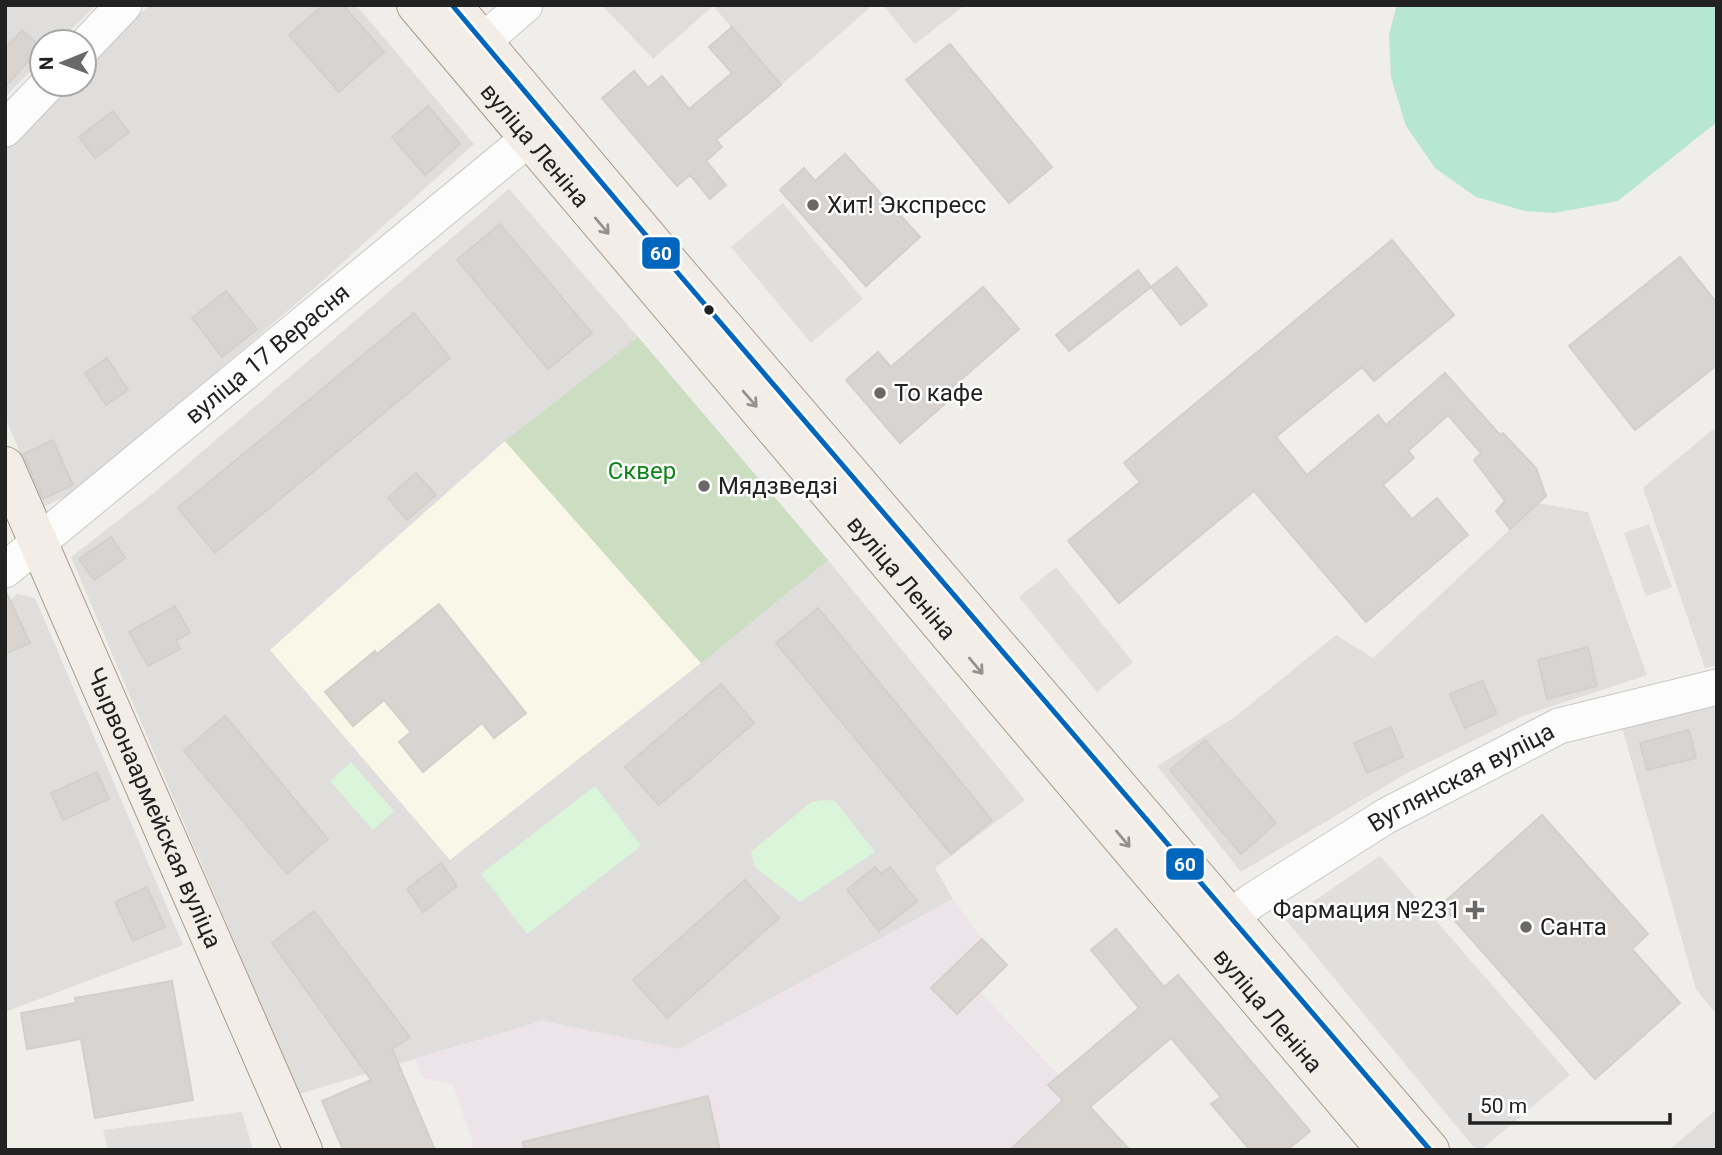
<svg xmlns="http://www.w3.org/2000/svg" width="1722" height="1155" font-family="Roboto,sans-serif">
	<rect width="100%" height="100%" fill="#f0eeeb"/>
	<g fill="#dfdedc">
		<polygon points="5,5 96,5 59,42 42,42 42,59 5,97"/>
		<polygon points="149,5 356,5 474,144 320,283 214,374 67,496 43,507 5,417 5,150 69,84 84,84 84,69"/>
		<polygon points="602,5 873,5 781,85 713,6 653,59"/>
		<polygon points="883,5 965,5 915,44"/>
		<polygon points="509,189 638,337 828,560 1025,800 935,868 953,899 679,1049 542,1021 299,1094 71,557 155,492"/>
		<polygon points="1717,426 1717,665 1705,668 1643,488"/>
		<polygon points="1538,503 1588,512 1647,675 1525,715 1407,773 1241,872 1157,766 1235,717 1336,635 1373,658"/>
		<polygon points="17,594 35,598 183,945 5,1012 5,604"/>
		<polygon points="1717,702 1717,1015 1696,989 1621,724"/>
		<polygon points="1717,1109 1717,1150 1669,1150"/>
	</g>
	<polygon fill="#ede4e9" points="953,899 982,939 1007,965 980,992 1130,1150 469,1150 473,1143 453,1084 422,1078 415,1058 543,1021 679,1049"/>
	<polygon fill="#f8f7e8" points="505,441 701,663 450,860 270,650"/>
	<polygon fill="#cbdec1" points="638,337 828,560 701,663 505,441"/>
	<g fill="#daf5da">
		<polygon points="351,762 394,811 373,830 330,781"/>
		<polygon points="595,786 641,846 527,934 481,874"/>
		<polygon points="826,800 835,801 875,852 800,902 755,867 751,852 811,802"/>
	</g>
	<polygon fill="#b7e6d2" points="1397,5 1717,5 1717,122 1618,201 1554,213 1525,211 1476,197 1435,168 1406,126 1391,77 1389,34"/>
	<g fill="#e0dfde">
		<polygon points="783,203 863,299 811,343 731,247"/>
		<polygon points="1649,524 1672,587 1646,596 1624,533"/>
		<polygon points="1056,567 1133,662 1097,692 1019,597"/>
		<polygon points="285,678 309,709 288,725 264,694"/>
		<polygon points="1380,856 1570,1075 1481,1150 1476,1150 1286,920"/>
		<polygon points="387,865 400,881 369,907 355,892"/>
		<polygon points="242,1112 253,1150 108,1150 103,1130"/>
	</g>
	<g fill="#d7d4d2" stroke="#d3d0cc" stroke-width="2">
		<polygon points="323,5 343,5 384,52 339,92 289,35"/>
		<polygon points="732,27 781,85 716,140 722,147 706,161 726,185 710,199 690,175 677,186 602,98 634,71 648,88 662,76 689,109 732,73 709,47"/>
		<polygon points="22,30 41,47 5,87 5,49"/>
		<polygon points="950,44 1052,167 1009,203 906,80"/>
		<polygon points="428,106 460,144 425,175 392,137"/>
		<polygon points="113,111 129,132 95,158 79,137"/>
		<polygon points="845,154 920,237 866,286 780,190 804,168 815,181"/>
		<polygon points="500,224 592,333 548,369 457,260"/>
		<polygon points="1392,240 1454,315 1374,381 1362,367 1276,437 1307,475 1378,415 1386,425 1445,373 1500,435 1503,433 1536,468 1546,496 1510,529 1496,511 1505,501 1474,460 1481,453 1448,415 1408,451 1414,458 1383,485 1412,519 1437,498 1468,535 1366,622 1254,491 1119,603 1068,541 1140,482 1124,463"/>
		<polygon points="1680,257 1717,303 1717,365 1635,430 1569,346"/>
		<polygon points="1177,267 1207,305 1181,325 1151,287"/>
		<polygon points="1138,270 1151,287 1069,351 1056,335"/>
		<polygon points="983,287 1019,329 941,397 946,403 900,443 846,380 878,352 891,367"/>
		<polygon points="226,291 257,329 222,357 192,318"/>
		<polygon points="414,313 450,358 215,553 178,508"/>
		<polygon points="107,358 128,390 106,405 85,373"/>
		<polygon points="53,440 73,485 43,499 23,454"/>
		<polygon points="416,473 436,495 407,520 388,498"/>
		<polygon points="111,537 125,558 94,580 79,559"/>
		<polygon points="5,590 30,643 5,654"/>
		<polygon points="439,604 526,713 494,738 482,723 423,772 399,742 411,732 384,700 353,726 325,692 375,651 377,654"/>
		<polygon points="175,606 190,633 176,640 180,649 148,666 129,632"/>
		<polygon points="818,608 992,820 951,854 776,643"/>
		<polygon points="1588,647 1597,686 1547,699 1538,660"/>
		<polygon points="1482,681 1497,714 1465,728 1450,694"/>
		<polygon points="721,684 754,723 659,805 625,767"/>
		<polygon points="225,716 328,839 287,874 184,751"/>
		<polygon points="1391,727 1403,757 1367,773 1354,743"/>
		<polygon points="1689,730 1696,758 1647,770 1640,743"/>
		<polygon points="1205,740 1276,823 1241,854 1170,770"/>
		<polygon points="97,772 109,799 63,820 51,793"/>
		<polygon points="1542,815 1648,934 1632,949 1680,1003 1595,1079 1441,905"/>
		<polygon points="441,863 457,886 423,912 407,889"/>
		<polygon points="875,867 881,874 890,867 917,901 879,931 847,890"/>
		<polygon points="745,880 779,918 667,1018 633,980"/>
		<polygon points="147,887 165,927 133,941 115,902"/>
		<polygon points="314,911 410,1037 392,1049 435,1150 343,1150 322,1101 371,1080 272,943"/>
		<polygon points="1116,929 1164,987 1178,975 1310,1131 1287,1150 1250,1150 1211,1104 1221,1097 1171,1038 1090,1107 1130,1150 1010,1150 1063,1100 1048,1085 1139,1008 1091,950"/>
		<polygon points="982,939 1007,965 957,1014 931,988"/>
		<polygon points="172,981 193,1100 95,1118 81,1039 27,1049 21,1013 76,1003 75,998"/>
		<polygon points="708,1096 720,1150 524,1150 523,1142"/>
	</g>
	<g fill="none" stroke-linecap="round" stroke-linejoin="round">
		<g stroke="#c9c8c7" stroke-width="37">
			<g id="minor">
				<polyline points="482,42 525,5"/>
				<polyline points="84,47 124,5"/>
				<polyline points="5,129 48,84"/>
				<path id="s1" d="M5 570 528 139"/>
				<path id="s2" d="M1230 918 1252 901 1386 816 1559 726 1717 687"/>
			</g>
		</g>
		<g stroke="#a79c86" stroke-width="40">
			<g id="major">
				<path id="s3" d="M416 5 1386 1150"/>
				<polyline points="452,5 671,265 1430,1150"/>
				<path id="s4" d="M5 466 303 1150"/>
			</g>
		</g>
		<use href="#minor" stroke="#fdfcfc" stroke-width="35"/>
		<use href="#major" stroke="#f3ede7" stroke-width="38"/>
		<g stroke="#fff" stroke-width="10">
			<polyline id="bus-1" points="452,5 671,265 1430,1150"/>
		</g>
		<use href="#bus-1" stroke="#0065bd" stroke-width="5"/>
	</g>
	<defs><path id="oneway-shaft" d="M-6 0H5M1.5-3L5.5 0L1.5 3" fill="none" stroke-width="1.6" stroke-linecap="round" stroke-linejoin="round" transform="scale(1.75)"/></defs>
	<g stroke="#95928e">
		<use href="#oneway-shaft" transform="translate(602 226) rotate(50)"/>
		<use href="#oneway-shaft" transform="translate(750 399) rotate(49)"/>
		<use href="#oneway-shaft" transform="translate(976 666) rotate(50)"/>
		<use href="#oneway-shaft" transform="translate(1123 839) rotate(50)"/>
	</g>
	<g fill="#6a6968" stroke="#fff" stroke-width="2.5">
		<circle cx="813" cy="205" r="7"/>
		<circle cx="880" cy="393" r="7"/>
		<circle cx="704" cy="486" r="7"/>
		<path d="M1471.5 899.5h7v7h7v7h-7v7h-7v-7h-7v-7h7z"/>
		<circle cx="1526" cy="927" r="7"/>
	</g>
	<circle fill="#222" stroke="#fff" stroke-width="2.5" cx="709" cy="310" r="6"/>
	<g text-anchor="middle" stroke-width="5" stroke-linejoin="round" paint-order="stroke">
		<g font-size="24" fill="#222" stroke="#fff">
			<text dy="8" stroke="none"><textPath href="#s3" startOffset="184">вуліца Леніна</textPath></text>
			<text dy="8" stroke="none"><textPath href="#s1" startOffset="340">вуліца 17 Верасня</textPath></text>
			<text dy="8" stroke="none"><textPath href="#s3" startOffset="751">вуліца Леніна</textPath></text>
			<text dy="8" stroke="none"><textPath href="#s2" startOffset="271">Вуглянская вуліца</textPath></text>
			<text dy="8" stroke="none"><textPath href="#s4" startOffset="373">Чырвонаармейская вуліца</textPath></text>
			<text dy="8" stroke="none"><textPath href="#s3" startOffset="1318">вуліца Леніна</textPath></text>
		</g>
		<g font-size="24" fill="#222" stroke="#fff" text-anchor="start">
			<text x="827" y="213">Хит! Экспресс</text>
			<text x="894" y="401">То кафе</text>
			<text x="718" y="494">Мядзведзі</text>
			<text x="1461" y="918" text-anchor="end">Фармация №231</text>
			<text x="1540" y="935">Санта</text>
		</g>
		<g font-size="24" fill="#0c8416" stroke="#fff">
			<text x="642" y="479">Сквер</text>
		</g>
	</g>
	<g stroke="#fff" stroke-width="2.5">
		<rect x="641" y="236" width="40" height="34" rx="7" fill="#0065bd"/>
		<rect x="1165" y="847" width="40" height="34" rx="7" fill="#0065bd"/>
	</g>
	<g font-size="19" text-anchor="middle" font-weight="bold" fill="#fff">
		<text x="661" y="260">60</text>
		<text x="1185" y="871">60</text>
	</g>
	<rect width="1722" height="1155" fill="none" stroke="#222222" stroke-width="14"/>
	<g transform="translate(63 63) rotate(269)"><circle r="33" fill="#ffffff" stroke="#a7a7a7" stroke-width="2"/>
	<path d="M0-5L12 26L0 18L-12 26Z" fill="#6a6968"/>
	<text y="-10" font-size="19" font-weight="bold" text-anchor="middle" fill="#222222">N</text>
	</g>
	<path d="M1470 1113v10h200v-10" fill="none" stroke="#222222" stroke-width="3.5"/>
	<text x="1480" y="1113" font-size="21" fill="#222222" stroke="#ffffff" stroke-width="5" paint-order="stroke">50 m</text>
</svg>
